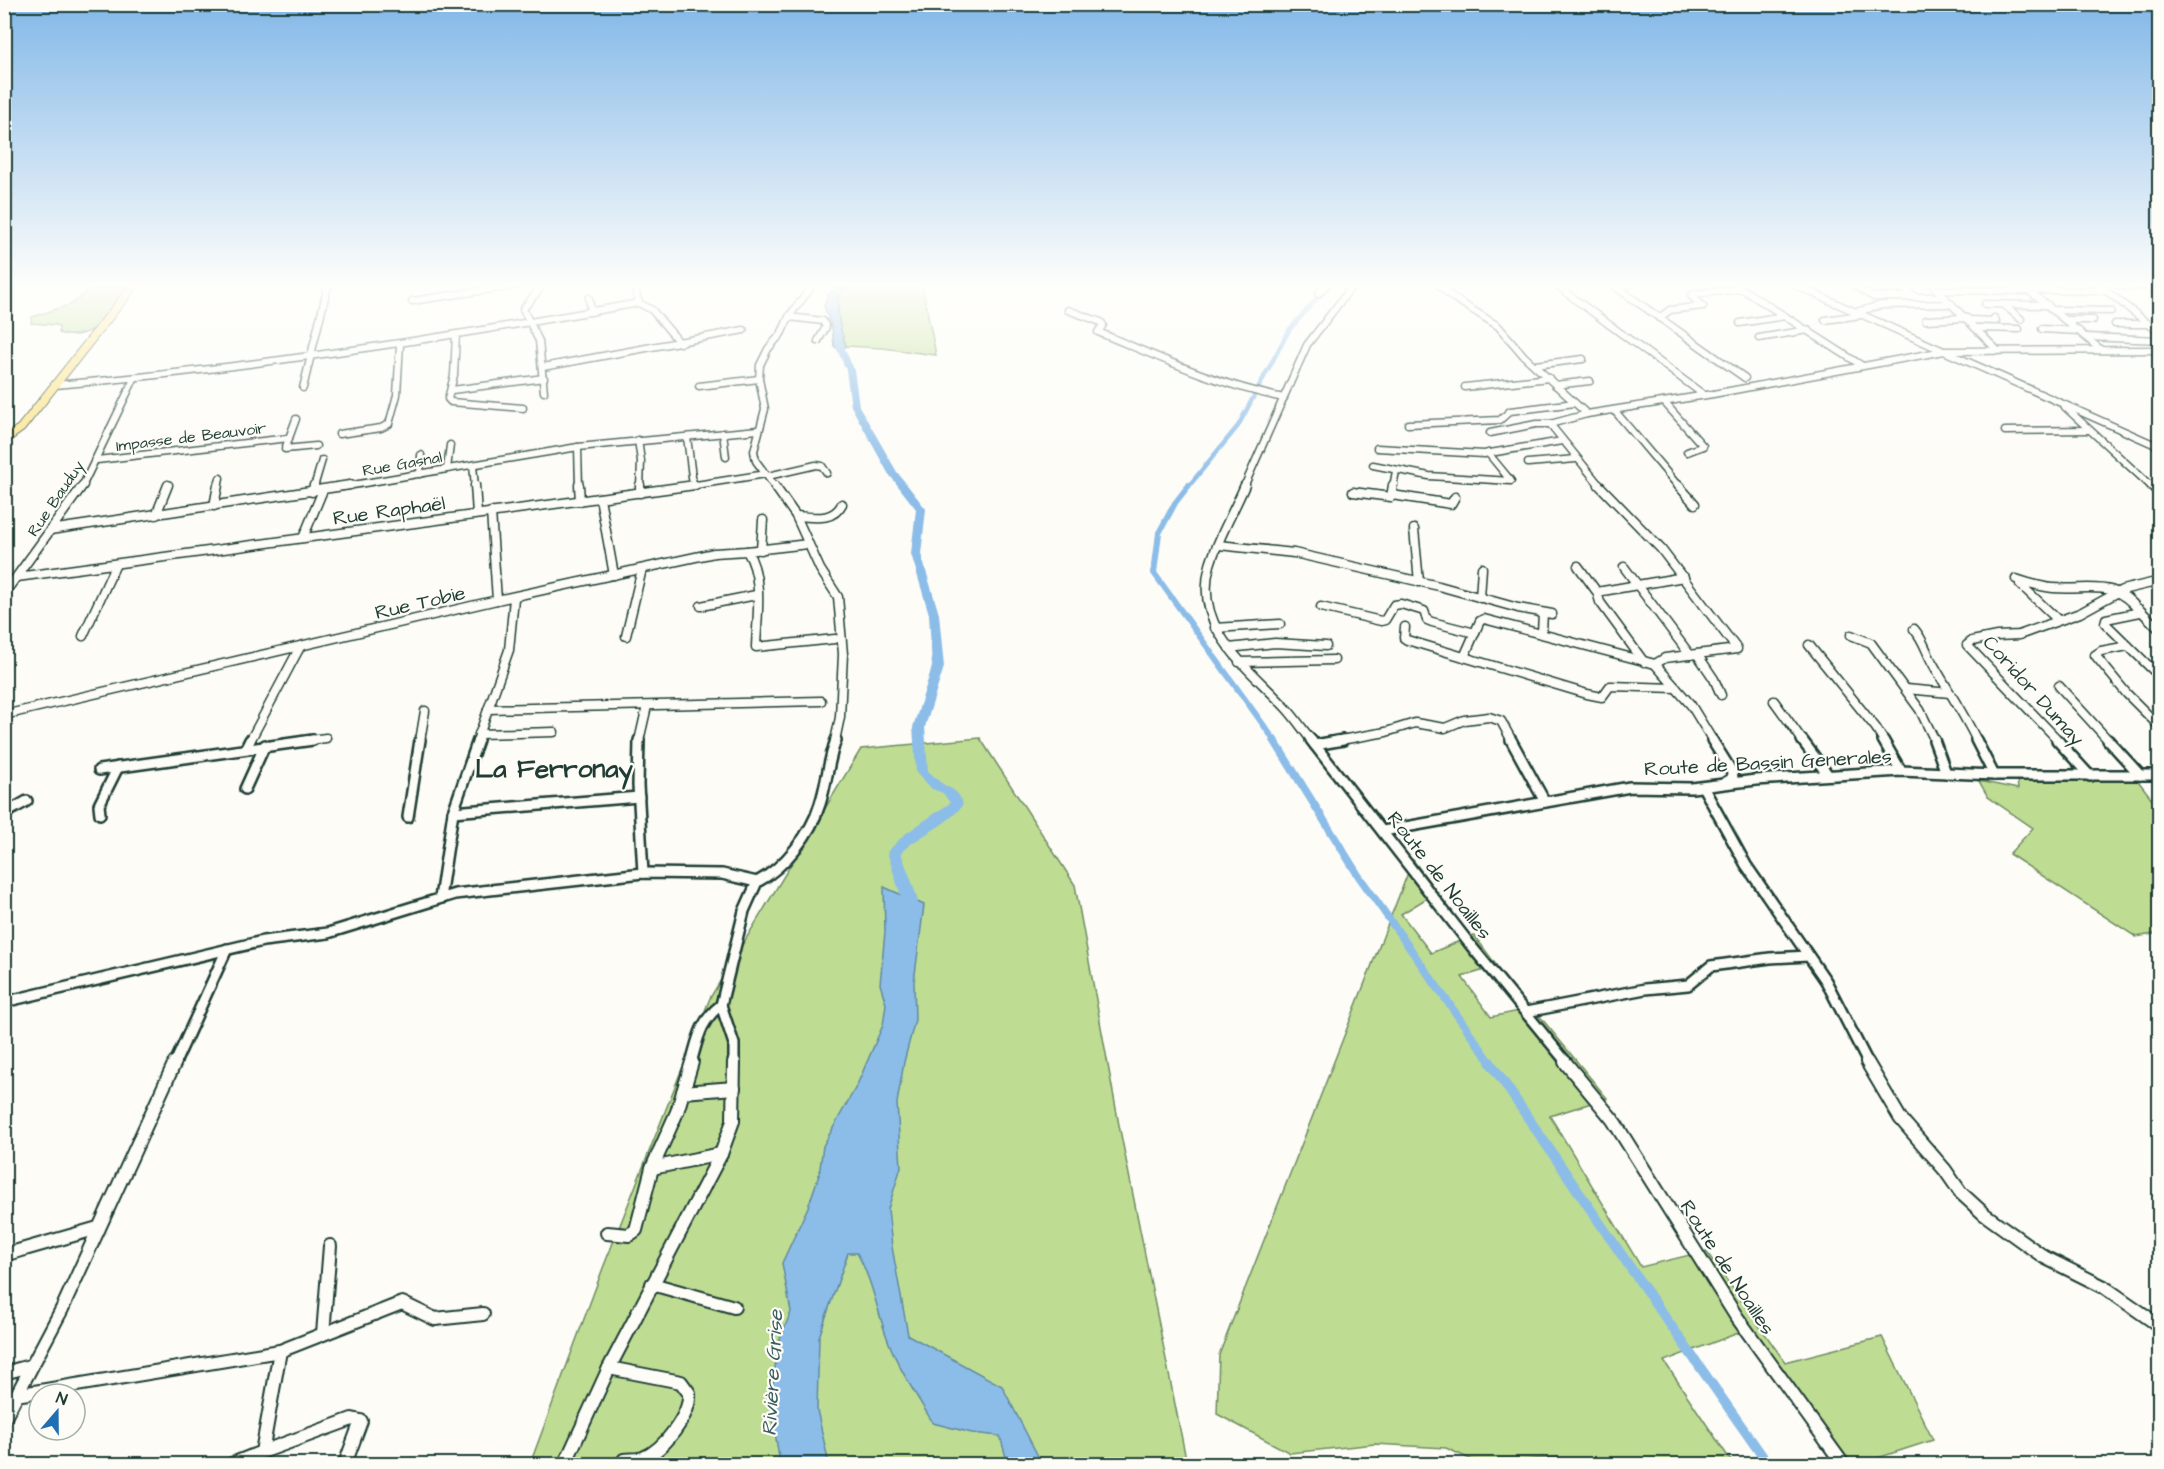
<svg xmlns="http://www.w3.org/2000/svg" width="2164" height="1469" font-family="'Architects Daughter',sans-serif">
	<rect width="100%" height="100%" fill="#fdfcf7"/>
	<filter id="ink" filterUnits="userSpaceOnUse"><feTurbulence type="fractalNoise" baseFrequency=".0167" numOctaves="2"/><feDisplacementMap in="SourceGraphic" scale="12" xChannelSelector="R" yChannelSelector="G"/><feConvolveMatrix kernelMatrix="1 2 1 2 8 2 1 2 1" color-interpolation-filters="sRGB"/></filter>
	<g filter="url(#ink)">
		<g fill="#bfdc93" stroke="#6f8c64" stroke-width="1.5">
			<path d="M117 285H129L95 329C84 334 71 338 59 333V327L56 325 31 323 32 317 72 304 88 291Z"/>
			<path d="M850 285H922L936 355 883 348 846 346C839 328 837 314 839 294Z"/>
			<polygon points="980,738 1075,885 1119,1125 1187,1464 530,1464 603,1268 710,998 861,749"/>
			<polygon points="2016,771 2132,773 2159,808 2159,933 2136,937 2009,854 2033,828 1988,797 1979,781 2018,789"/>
			<polygon points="1413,860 1437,892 1401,914 1431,953 1474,935 1497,966 1462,977 1491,1017 1533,1008 1607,1098 1550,1116 1641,1267 1706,1251 1785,1362 1882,1337 1933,1440 1859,1464 1834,1464 1741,1332 1664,1361 1733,1464 1570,1464 1559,1457 1481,1464 1446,1448 1375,1444 1290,1453 1217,1414 1219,1355"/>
		</g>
		<g fill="#8cbde8" stroke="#608aa0" stroke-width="1.5">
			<path d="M839 285H850L838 296C837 316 839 327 846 346L841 351 834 346 832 328 824 306 828 295Z"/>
			<path d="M884 887 924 905 914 982 915 1020 904 1062 897 1103 901 1167 888 1209 892 1247 908 1335 1002 1386 1042 1464H1008L1000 1436 972 1433 933 1423C915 1393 896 1365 885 1332 876 1305 871 1278 857 1253H848L819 1337 817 1410 829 1464H780L770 1400 779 1341 791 1312 782 1263 808 1207 819 1175 823 1146 857 1085 883 1025 886 1004 880 984 885 932Z"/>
		</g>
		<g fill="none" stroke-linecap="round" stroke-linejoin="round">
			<polyline stroke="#8cbde8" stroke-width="4.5" points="1188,487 1238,426 1289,330 1329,285"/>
			<polyline stroke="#8cbde8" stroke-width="6" points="1189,485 1175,503 1159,533 1154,573 1275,741"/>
			<polyline stroke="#8cbde8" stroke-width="8" points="1274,740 1358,875 1491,1063"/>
			<polyline stroke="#8cbde8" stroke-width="10" points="1490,1062 1634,1273 1768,1464"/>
			<path fill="#8cbde8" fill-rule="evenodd" d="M835 333 842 335 844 347 854 370 859 406 897 472 926 509 921 554 939 614 944 667 925 727 928 771C932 774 935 778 939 781 951 791 957 787 963 804 949 826 919 834 901 853 906 868 924 906 918 919L913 921 908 919 887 852 905 834 950 803 943 793 932 789 916 772 913 727 932 667 929 614 911 554 916 509 888 473 851 406 846 370 836 347Z"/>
			<g stroke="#1f3d34" stroke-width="9">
				<g id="minor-far3">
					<polyline points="543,285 523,309 539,341 544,392"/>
					<polyline points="634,285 639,303 652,310 680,343"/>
					<polyline points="1439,285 1452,297 1498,326 1524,356 1587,414"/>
					<polyline points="1556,285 1704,395"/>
					<polyline points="1613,285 1745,378"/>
					<polyline points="1736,285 1861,365"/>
					<polyline points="1795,285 2160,447"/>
					<polyline points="1854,285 1873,297 1945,297"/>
					<polyline points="1897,285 1916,297"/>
					<polyline points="1932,285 1998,351"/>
					<polyline points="2022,285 2100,349"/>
					<polyline points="2099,285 2160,333"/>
					<polyline points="2147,285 2160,295"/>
					<polyline points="2119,286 2148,286"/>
					<polyline points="1616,287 1630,285"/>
					<polyline points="1937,290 2029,291"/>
					<polyline points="2029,290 2106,291"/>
					<polyline points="1318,294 1326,285"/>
					<polyline points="589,298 591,312"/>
					<polyline points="412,301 518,285"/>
					<polyline points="1985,304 2048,305"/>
					<polyline points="2004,305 2021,319"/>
					<path d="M1068 310 1101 322 1103 325 1098 332C1159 357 1218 385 1284 398"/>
					<polyline points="2055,310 2111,311"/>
					<polyline points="1856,312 1882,305 1952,304"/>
					<polyline points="789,317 823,321 826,327 818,341"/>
					<polyline points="1659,318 1670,310 1703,306 1691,296 1693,294 1742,289"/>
					<polyline points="1825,320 1861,315"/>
					<polyline points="1926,320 1967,318"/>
					<polyline points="1970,320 1996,321 1994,318"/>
					<polyline points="2067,320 2093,320"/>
					<polyline points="1740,323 1785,316"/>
					<polyline points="2115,324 2148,324"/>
					<polyline points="1977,328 2019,329"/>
					<polyline points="2042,329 2079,331"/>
					<polyline points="456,334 454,375 448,399 451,402 523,408"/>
					<polyline points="2087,337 2160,340"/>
					<polyline points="1759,338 1808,330"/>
					<polyline points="1535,365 1583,359"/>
					<polyline points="543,367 744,330"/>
					<path d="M55 385C251 368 445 338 639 303"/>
					<polyline points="1555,385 1590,381"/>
					<polyline points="699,386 759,379"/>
					<polyline points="1465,387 1549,378"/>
					<polyline points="303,388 328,285"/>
					<polyline points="452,390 544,378"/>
					<polyline points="1664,402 1703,446 1687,452"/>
					<polyline points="2065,407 2152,487"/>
					<polyline points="1614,410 1679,487"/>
					<polyline points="296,419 285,449 316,446"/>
					<polyline points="1408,424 1500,420 1510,411 1575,403"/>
					<polyline points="1550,424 1601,487"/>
					<polyline points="2005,431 2088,430"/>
					<polyline points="723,433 726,457"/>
					<polyline points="1490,433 1536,424 1550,424 1587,414 1713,394 1944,351 2160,350"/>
					<polyline points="339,434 381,428 389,424 397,395 400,344"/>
					<polyline points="687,437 693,485"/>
					<polyline points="638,440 641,461 640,487"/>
					<polyline points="578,447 579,487"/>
					<polyline points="1377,448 1484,454 1562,441"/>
					<polyline points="97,460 289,438"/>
					<polyline points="1528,463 1576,459"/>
					<polyline points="473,465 475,487"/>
					<polyline points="1373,465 1429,476 1511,481 1488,453"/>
					<polyline points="447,469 450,445"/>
					<polyline points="420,474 421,455"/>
					<polyline points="768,476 816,465 822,466 827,473"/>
					<polyline points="82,487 134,379"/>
					<polyline points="218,487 220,478"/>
					<polyline points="314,487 322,460"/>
					<polyline points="341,487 578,447 758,430"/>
					<polyline points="683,487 766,474"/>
					<polyline points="775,487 756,461 754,451 765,409 759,379 760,365 768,349 781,334 790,315 813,285"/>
					<polyline points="1244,487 1307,345 1353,285"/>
					<polyline points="1393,487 1396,471"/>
				</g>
			</g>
			<g stroke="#1f3d34" stroke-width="11">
				<g id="minor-far2">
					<polyline points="475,485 477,514"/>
					<polyline points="579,485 580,501"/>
					<polyline points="774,485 796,516 820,569 838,597 843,654 840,717 835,741"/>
					<path d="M1245 485C1234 511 1218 538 1210 565 1192 629 1249 668 1287 709 1296 719 1304 731 1312 741"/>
					<polyline points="1599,485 1661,549 1737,649 1665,658 1655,664 1691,705 1713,741"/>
					<polyline points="1678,485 1695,504"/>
					<polyline points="2151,485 2160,494"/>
					<polyline points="312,492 314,485"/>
					<polyline points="1353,492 1391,497 1393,485"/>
					<polyline points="640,493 640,485"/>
					<polyline points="1392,495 1451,504 1455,497"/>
					<polyline points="600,498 614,575"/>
					<polyline points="214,506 218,485"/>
					<polyline points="491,512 497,600"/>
					<polyline points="156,515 168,485"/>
					<path d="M796 516C813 517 833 522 842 504"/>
					<polyline points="1414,529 1419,582"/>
					<polyline points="50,530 350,485"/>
					<polyline points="303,538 323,490"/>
					<polyline points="1219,545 1294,553 1439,586 1518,608 1552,614"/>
					<polyline points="761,550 763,520"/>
					<polyline points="747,551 808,544"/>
					<polyline points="1578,566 1597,592 1600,602 1644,662"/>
					<polyline points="1624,567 1690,655"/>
					<polyline points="17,577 695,485"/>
					<path d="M2016 579C2028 583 2040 587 2053 588 2090 591 2115 578 2140 612L2106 619 2105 623 2160 677"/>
					<polyline points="2020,584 2058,620"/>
					<polyline points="1597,592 1684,577"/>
					<polyline points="4,594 83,485"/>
					<polyline points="1480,598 1482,568"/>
					<polyline points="701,606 756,595"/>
					<polyline points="1321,607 1381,621 1385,620 1394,605 1401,604 1424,611 1427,620 1432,622 1475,633"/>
					<polyline points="2139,609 2160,630"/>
					<polyline points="1405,627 1404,638 1407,640 1587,694 1602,697 1610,686 1676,688"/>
					<polyline points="1215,628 1280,624"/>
					<path d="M1914 629C1923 639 1926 651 1932 662 1947 689 1964 714 1977 741"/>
					<polyline points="1542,632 1543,613"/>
					<polyline points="1851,635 1871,643 1920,710 1935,741"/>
					<polyline points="83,636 116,564"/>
					<polyline points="626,636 642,569"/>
					<polyline points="1809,645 1876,728 1884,741"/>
					<polyline points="2128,646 2101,651 2095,655 2127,694 2160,727"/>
					<polyline points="1229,648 1275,643 1326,646"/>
					<polyline points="1697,654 1714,679 1721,695"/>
					<polyline points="1464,657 1480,621 1484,619 1655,664"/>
					<polyline points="1239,662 1334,660"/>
					<polyline points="2059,686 2109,741"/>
					<polyline points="1906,689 1950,693"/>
					<polyline points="1774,701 1803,741"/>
					<polyline points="488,709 821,701"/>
					<path d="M4 715 497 600 714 553 747 551C764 578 757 616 756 647L835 639"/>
					<polyline points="479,734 554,732"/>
					<polyline points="250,741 300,647"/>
					<polyline points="302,741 326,738"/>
					<polyline points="420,741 425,711"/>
					<polyline points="477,741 509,650 514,598"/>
					<polyline points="639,741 647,706"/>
					<polyline points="1335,741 1386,732 1415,723 1445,728 1464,720 1489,717 1501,721 1512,741"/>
					<polyline points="2059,741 1967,645 1972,641 1997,636 2019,635 2080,613 2122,590 2160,581"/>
				</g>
			</g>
			<g stroke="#1f3d34" stroke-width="14">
				<g id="minor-far1">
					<polyline points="639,740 638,785 643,873"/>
					<polyline points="1311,740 1472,947 1567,1063"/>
					<polyline points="1511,740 1545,802"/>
					<polyline points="1712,740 1732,772 1733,778 1726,782"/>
					<polyline points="1802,740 1828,775"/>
					<polyline points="1883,740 1901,771"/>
					<polyline points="1934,740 1946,773"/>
					<polyline points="1976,740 1994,775"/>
					<polyline points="2057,740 2090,776"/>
					<polyline points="2108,740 2140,775"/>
					<polyline points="1315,745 1343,740"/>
					<polyline points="246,748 250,740"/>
					<polyline points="99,770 313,740"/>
					<polyline points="1703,787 1746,865 1826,981 1868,1063"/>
					<polyline points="245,789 265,745"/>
					<polyline points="453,812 639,797"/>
					<polyline points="4,814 27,801"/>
					<polyline points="100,814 99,805 118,767"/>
					<polyline points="408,817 420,740"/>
					<polyline points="1383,831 1630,787 1692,788 1756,780 1901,771 1994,775 2160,775"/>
					<path d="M757 882C785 867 811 834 820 804 827 783 828 761 836 740"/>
					<polyline points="440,898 453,812 478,740"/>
					<polyline points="4,1002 263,941 328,933 455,894 643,873 722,874 757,882"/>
					<polyline points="1526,1012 1645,989 1688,985 1711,966 1770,958 1808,956"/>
					<polyline points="175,1063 227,949"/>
					<path d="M691 1063C698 1039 700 1021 721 1005"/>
					<polyline points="734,1063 734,1044 721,1005 744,911 757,882"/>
				</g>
			</g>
			<g stroke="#1f3d34" stroke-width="16">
				<g id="minor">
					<polyline points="1565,1062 1613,1120 1736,1316 1843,1464"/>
					<polyline points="1867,1062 1900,1118 1945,1170 1961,1193 1984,1214 2044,1257 2104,1287 2160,1326"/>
					<polyline points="683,1092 734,1088"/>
					<polyline points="652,1168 721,1154"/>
					<polyline points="607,1233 629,1235 636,1230 652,1168 677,1112 692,1062"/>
					<polyline points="4,1255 98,1228"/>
					<polyline points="652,1284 734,1307"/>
					<polyline points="323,1334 330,1246"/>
					<path d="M609 1368 681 1382 689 1393C691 1414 664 1450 643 1458 637 1460 630 1459 624 1460"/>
					<polyline points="4,1373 30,1366"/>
					<polyline points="16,1395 280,1351 402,1303 435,1319 483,1314"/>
					<polyline points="4,1419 62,1309 175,1062"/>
					<polyline points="262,1452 352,1419 361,1421 345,1464"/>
					<polyline points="232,1464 262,1452 280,1351"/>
					<polyline points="565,1464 609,1368 721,1154 733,1121 734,1062"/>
				</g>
			</g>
			<g stroke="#1f3d34" stroke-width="10">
				<polyline id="major" points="4,440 21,428 134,285"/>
			</g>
			<use href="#minor-far3" stroke="#fdfcf7" stroke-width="6"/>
			<use href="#minor-far2" stroke="#fdfcf7" stroke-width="8"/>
			<use href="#minor-far1" stroke="#fdfcf7" stroke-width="9"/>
			<use href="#minor" stroke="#fdfcf7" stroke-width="12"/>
			<use href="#major" stroke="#fae180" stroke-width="8"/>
		</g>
	</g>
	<linearGradient id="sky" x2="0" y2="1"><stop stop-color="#83b8e8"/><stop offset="0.58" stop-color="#fefefb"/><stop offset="1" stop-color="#fefefb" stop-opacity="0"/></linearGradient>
	<rect width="2164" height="491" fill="url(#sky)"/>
	<g text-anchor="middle" stroke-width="4.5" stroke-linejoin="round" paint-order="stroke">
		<g font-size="16" fill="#1f3d34" stroke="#fdfcf7">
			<text transform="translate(191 436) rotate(-7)" y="6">Impasse de Beauvoir</text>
			<text transform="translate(402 463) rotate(-10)" y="6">Rue Gasnal</text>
			<text transform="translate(55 498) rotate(-56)" y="6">Rue Bauduy</text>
		</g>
		<g font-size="20" fill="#1f3d34" stroke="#fdfcf7">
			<text transform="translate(389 510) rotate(-8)" y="7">Rue Raphaël</text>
			<text transform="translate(420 602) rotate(-13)" y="7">Rue Tobie</text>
			<text transform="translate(2034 690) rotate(48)" y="7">Coridor Dumay</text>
			<text transform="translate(1768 762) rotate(-3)" y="7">Route de Bassin Generales</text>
			<text transform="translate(1440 875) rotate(52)" y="7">Route de Noailles</text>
			<text transform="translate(1728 1267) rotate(57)" y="7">Route de Noailles</text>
		</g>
		<g font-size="21" font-style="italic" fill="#3a5d61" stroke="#fdfcf7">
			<text transform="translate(772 1373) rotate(-87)" y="7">Rivière Grise</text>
		</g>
		<g font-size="26" font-weight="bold" fill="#1f3d34" stroke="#fdfcf7">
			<text x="554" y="777">La Ferronay</text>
		</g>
	</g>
	<rect width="2164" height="1469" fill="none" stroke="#fdfcf7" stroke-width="24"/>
	<rect x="12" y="12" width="2140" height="1445" fill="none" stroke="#1f3d34" stroke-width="2" filter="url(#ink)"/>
	<g transform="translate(57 1412) rotate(20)"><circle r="28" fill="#fdfcf7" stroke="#a4b0a9" stroke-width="1.5"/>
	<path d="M0-4.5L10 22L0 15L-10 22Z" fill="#1f6fb2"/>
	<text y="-9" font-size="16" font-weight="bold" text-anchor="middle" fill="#1f3d34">N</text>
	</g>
</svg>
